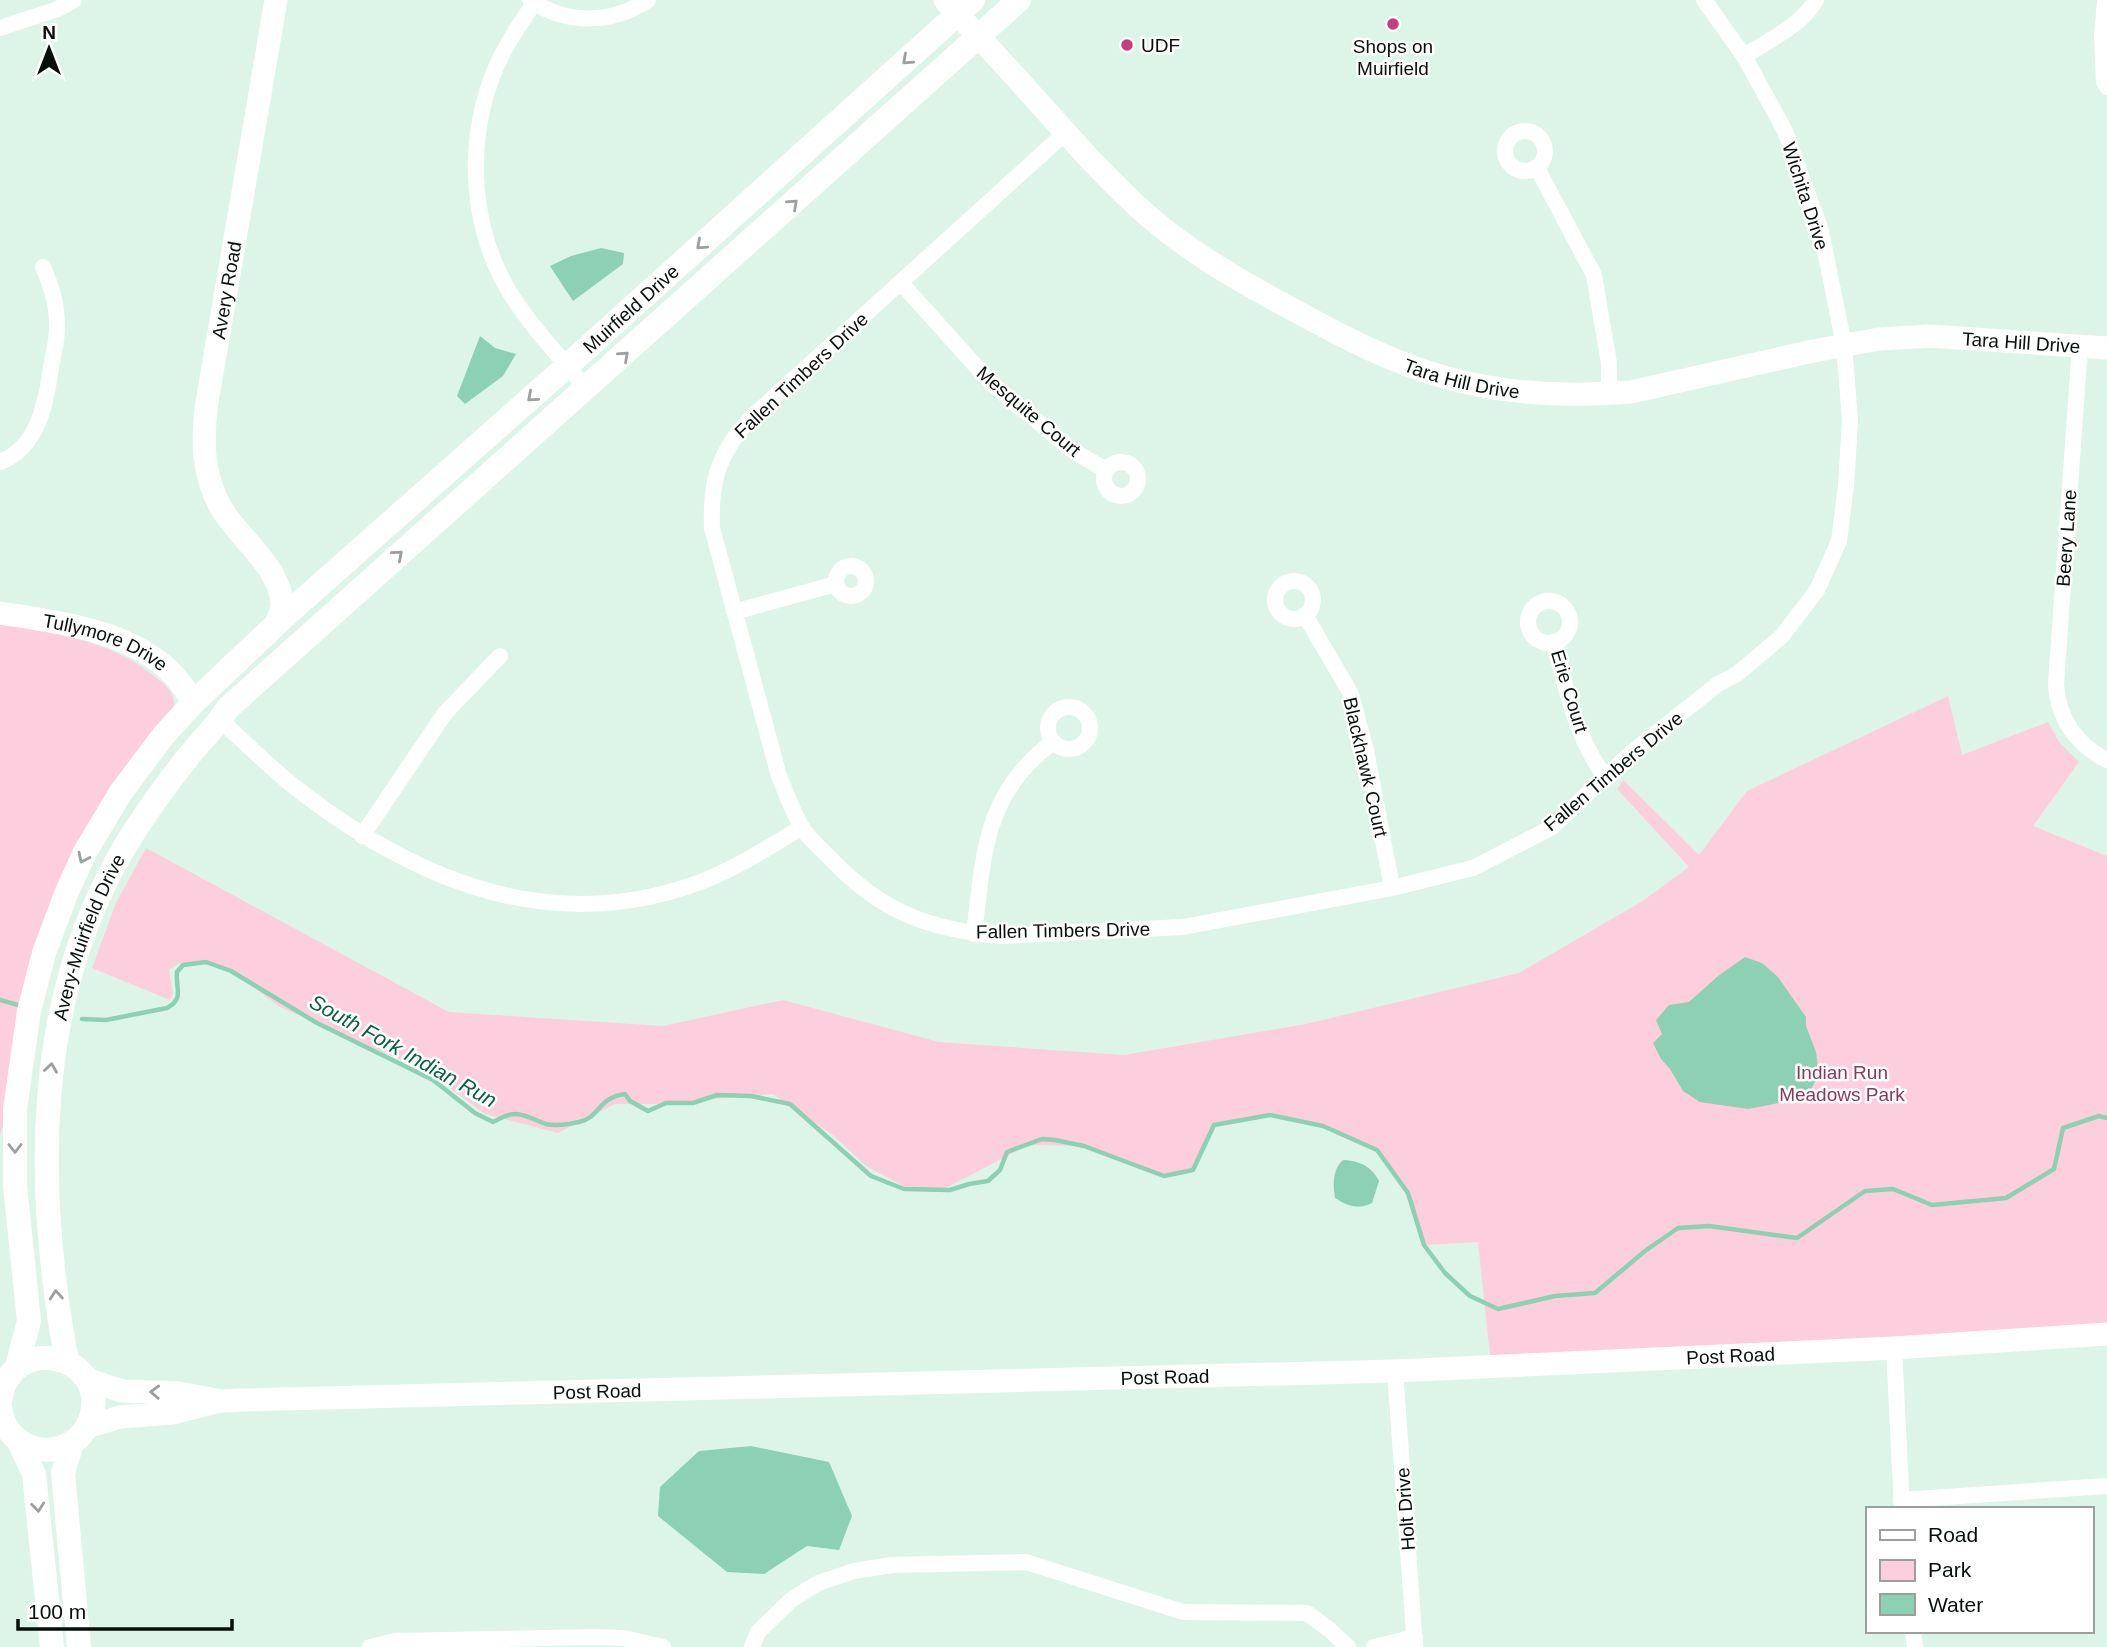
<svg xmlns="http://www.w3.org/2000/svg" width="2107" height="1647" font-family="Arial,sans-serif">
	<rect width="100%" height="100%" fill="#ddf5e9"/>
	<g fill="#fdcedd">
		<path d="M0 624C54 633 110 640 154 676 165 685 175 691 174 706L98 813 0 1135Z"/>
		<polygon points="1948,696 1962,755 2048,722 2059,742 2079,762 2033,826 2107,856 2107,1333 1491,1365 1478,1242 1424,1245 1408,1193 1377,1150 1323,1126 1270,1115 1215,1125 1193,1170 1164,1176 1084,1146 1028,1145 946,1188 905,1187 866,1166 834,1136 773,1094 657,1104 615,1104 558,1133 485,1114 428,1072 280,1007 231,971 200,962 180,963 169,970 173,993 170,1000 92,968 116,903 146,848 449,1012 663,1026 783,1000 939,1042 1124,1055 1306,1024 1519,973 1641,902 1689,867 1617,789 1623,780 1699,855 1747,791"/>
	</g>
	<g fill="#8cd1b3">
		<polygon points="601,248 624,253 623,264 573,301 550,266 571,256"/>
		<polygon points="480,336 495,348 516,354 503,376 465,404 457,396"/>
		<polygon points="1745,957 1762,963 1778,977 1806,1017 1806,1026 1816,1052 1819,1073 1811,1090 1795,1100 1748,1109 1700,1102 1683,1091 1670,1069 1661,1059 1653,1043 1662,1034 1656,1020 1669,1005 1689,1002 1718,976"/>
		<path d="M1343 1160C1360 1161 1371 1166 1379 1181L1372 1203C1359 1210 1347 1206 1335 1198 1333 1185 1332 1170 1343 1160Z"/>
		<polygon points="751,1446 829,1462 852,1516 839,1550 807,1546 764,1574 727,1572 658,1516 660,1487 699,1451"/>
	</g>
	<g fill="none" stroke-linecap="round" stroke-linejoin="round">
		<g stroke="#8cd1b3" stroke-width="4.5">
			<polyline points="0,1000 18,1005"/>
			<path d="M82 1019 106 1020 167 1008C185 998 175 988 177 972L183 965 206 962 231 971 317 1023 433 1080 475 1113 493 1122C500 1119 507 1114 514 1114 525 1113 536 1121 546 1124 555 1126 570 1124 579 1122 601 1117 597 1098 625 1094L630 1101 648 1111 666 1103H693L717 1095 751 1096 790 1104 871 1176 904 1189 950 1190 969 1184 988 1181 1000 1170 1007 1152 1042 1139 1055 1140 1084 1146 1164 1176 1193 1170 1214 1125 1270 1115 1323 1126 1377 1150 1408 1193 1424 1245 1445 1273 1470 1296 1498 1309 1555 1296 1595 1293 1645 1251 1678 1228 1709 1226 1797 1238 1865 1191 1893 1189 1932 1205 2006 1198 2054 1169 2063 1128 2099 1116 2107 1118"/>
		</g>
		<g stroke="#fff" stroke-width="16">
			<path d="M530 0C567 25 612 24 648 0"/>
			<polyline points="2105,0 2102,37 2104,82 2107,87"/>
			<path d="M534 3C518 27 502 50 492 77 466 148 471 228 510 293 532 328 561 358 587 389"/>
			<polyline points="0,28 58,9 74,0"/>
			<path d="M1744 56C1768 41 1802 25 1816 0"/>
			<circle cx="1525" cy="151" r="20"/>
			<path d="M1064 134 753 416C719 451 710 480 712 528L779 776C786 793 792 810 801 826 808 838 820 848 830 858 881 912 929 930 1002 936L1183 927 1392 888 1473 868 1551 828 1631 753 1718 684 1737 674 1782 636 1817 590 1839 541 1846 486 1850 420 1844 345 1821 231 1785 131 1744 56 1704 0"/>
			<polyline points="1537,168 1594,275 1609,363 1609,394"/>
			<polyline points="901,283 993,385 1075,452 1106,470"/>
			<path d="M2080 346 2056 684C2058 718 2076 745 2107 760"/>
			<circle cx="1121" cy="479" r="17"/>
			<path d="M0 462C41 446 46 399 52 362 54 350 58 336 57 324 57 304 51 285 43 267"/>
			<circle cx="851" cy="581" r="15"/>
			<circle cx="1294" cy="600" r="19"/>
			<circle cx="1549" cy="622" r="21"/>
			<polyline points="734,612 836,584"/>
			<polyline points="1305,615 1351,694 1366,750 1392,888"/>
			<path d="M1554 642C1566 689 1576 738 1606 778"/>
			<circle cx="1069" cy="728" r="21"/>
			<path d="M222 719 230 729C254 751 278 775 305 795 420 882 551 935 695 884 732 871 768 848 802 827"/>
			<polyline points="362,836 445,713 500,656"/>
			<path d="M974 934C984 855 983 794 1053 742"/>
			<polyline points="1894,1348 1902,1509"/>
			<polyline points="1395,1371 1415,1647"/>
			<polyline points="1901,1500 2107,1486"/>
			<polyline points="1913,1631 1915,1647"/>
			<polyline points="370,1647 395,1641 596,1637 624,1638 663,1647"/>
			<polyline points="752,1647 758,1632 791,1600 818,1583 854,1571 892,1565 1026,1562 1183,1612 1307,1613 1330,1630 1348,1647"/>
			<polyline points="1374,1647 1415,1637"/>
		</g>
		<g stroke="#fff" stroke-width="23">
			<path id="s1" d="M945 0C963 21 983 41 1002 62 1050 114 1094 168 1147 215 1187 250 1233 277 1279 302 1339 335 1401 369 1468 383 1520 395 1578 396 1631 392L1813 351 1879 339 1930 336 2107 348"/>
			<path id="s2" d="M0 613C68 624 159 633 193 703"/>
			<path id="s3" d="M276 624C278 618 282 611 282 604 281 568 238 537 221 508 202 474 202 439 207 402L276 0"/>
			<path id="s4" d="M86 1379 122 1391 179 1393 222 1401 244 1400 1395 1371 1894 1348 2107 1334"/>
			<polyline points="87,1427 120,1417 172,1413 216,1402"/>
		</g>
		<g stroke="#fff" stroke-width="24">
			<path id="s5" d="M67 1362C35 1190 32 1003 124 848 143 816 165 786 188 757 201 740 217 726 228 708L1019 0"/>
			<path id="s6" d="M17 1367 29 1321 15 1185V1109L29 1011 44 953 66 894 85 852 121 792 163 736 193 703 286 615 567 366 973 0"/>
			<path d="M0 1400C12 1330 110 1356 91 1417 87 1429 79 1440 67 1445 36 1459 5 1440 0 1408"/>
			<polyline points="19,1442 34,1474 52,1647"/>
			<polyline points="72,1443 63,1473 79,1647"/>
		</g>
	</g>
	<defs><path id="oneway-chevron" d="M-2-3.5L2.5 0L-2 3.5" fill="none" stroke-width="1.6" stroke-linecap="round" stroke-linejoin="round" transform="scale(1.75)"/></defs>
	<g stroke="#9c9f9d">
		<use href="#oneway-chevron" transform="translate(907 60) rotate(138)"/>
		<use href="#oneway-chevron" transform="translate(793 204) rotate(-42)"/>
		<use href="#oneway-chevron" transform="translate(701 245) rotate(138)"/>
		<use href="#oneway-chevron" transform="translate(624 356) rotate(-42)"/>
		<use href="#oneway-chevron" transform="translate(532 397) rotate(139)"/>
		<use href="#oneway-chevron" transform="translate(398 555) rotate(-41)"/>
		<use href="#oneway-chevron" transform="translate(83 858) rotate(116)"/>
		<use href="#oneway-chevron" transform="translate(51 1068) rotate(-82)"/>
		<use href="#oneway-chevron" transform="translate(15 1148) rotate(90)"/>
		<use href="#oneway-chevron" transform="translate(56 1295) rotate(-95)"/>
		<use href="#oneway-chevron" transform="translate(155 1392) rotate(-178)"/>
		<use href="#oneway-chevron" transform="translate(38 1507) rotate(84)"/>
	</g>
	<g fill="#c53d7b" stroke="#fff" stroke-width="2.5">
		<circle cx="1393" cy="24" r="7"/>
		<circle cx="1127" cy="45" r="7"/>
	</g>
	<g text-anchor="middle" stroke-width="5" stroke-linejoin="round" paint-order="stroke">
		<g font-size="19" fill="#070f0b" stroke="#fff" text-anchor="start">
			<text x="1141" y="52">UDF</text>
			<text x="1393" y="53" text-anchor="middle">Shops on<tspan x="1393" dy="22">Muirfield</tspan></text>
		</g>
		<g font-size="19" fill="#070f0b" stroke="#fff">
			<text transform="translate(1806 196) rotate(72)" y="7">Wichita Drive</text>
			<text dy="7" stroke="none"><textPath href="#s3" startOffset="359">Avery Road</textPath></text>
			<text dy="7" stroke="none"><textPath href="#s6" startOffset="1302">Muirfield Drive</textPath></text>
			<text dy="7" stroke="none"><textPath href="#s1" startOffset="1220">Tara Hill Drive</textPath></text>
			<text transform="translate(801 375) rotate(-43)" y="7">Fallen Timbers Drive</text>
			<text dy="7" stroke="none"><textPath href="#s1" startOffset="653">Tara Hill Drive</textPath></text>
			<text transform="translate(1029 411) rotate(40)" y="7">Mesquite Court</text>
			<text transform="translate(2066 538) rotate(-86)" y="7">Beery Lane</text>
			<text dy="7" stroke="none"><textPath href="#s2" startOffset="110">Tullymore Drive</textPath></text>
			<text transform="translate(1570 691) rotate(73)" y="7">Erie Court</text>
			<text transform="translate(1366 767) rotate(77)" y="7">Blackhawk Court</text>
			<text transform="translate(1613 771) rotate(-40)" y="7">Fallen Timbers Drive</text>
			<text transform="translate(1063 930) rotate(-1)" y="7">Fallen Timbers Drive</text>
			<text dy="7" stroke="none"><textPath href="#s5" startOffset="432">Avery-Muirfield Drive</textPath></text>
			<text dy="7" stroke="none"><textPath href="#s4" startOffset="1648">Post Road</textPath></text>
			<text dy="7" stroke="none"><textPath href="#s4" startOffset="1082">Post Road</textPath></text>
			<text dy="7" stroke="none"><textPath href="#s4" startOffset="514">Post Road</textPath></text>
			<text transform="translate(1405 1509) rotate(-94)" y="7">Holt Drive</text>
		</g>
		<g font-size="19" fill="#873959" stroke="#fff">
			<text x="1842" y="1079">Indian Run<tspan x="1842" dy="22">Meadows Park</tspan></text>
		</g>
		<g font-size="21" font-style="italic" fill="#056044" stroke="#fff">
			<text transform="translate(403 1051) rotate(29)" y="7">South Fork Indian Run</text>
		</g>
	</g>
	<rect x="1866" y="1507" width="228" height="126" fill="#ffffff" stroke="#9c9f9d" stroke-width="2"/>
	<rect x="1880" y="1530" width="35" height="10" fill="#ffffff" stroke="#9c9f9d" stroke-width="2"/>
	<text x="1928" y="1542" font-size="21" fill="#070f0b">Road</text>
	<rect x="1880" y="1560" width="35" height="21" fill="#fdcedd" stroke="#9c9f9d" stroke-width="2"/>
	<text x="1928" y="1577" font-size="21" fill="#070f0b">Park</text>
	<rect x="1880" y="1594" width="35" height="21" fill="#8cd1b3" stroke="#9c9f9d" stroke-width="2"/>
	<text x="1928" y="1612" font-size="21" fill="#070f0b">Water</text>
	<g transform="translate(49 49)" stroke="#ffffff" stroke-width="5" paint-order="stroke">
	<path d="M0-5L12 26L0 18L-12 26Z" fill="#070f0b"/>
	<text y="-10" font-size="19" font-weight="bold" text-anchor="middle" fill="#070f0b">N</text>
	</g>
	<path d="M18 1619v10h214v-10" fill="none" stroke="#070f0b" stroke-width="3.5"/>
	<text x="28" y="1619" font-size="21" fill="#070f0b" stroke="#ffffff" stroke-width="5" paint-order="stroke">100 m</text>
</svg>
